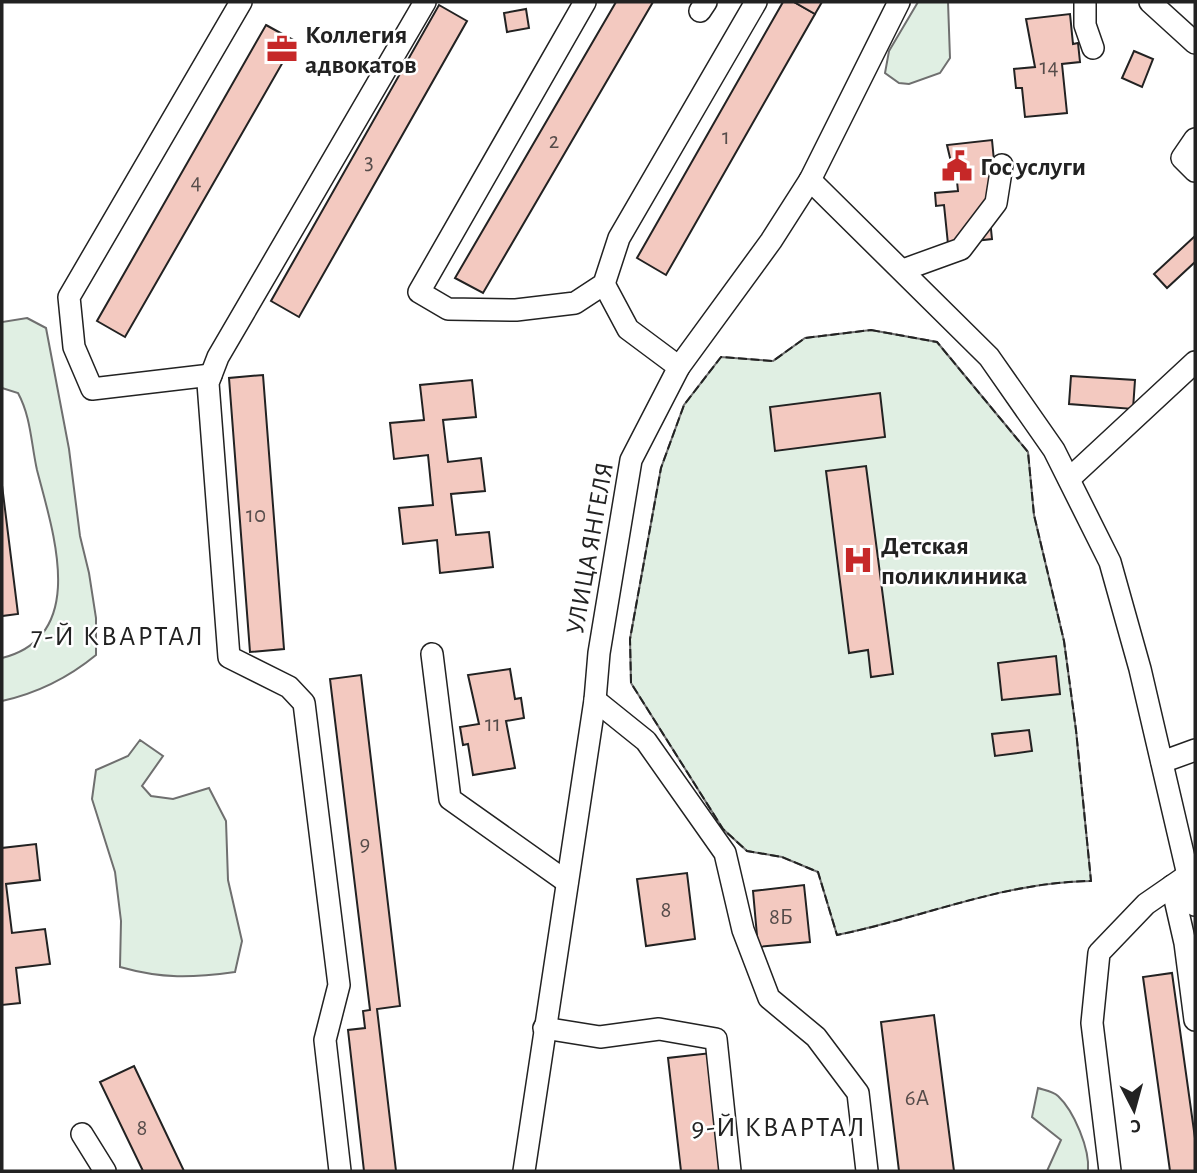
<svg xmlns="http://www.w3.org/2000/svg" width="1197" height="1173" font-family="'Alegreya Sans',sans-serif">
	<rect width="100%" height="100%" fill="#fff"/>
	<g fill="#e0efe3" stroke="#6f6f6f" stroke-width="2">
		<polygon points="918,2 948,2 950,58 940,73 909,84 899,83 885,73 889,51"/>
		<path d="M27 318 46 328 69 449 80 536 89 573 96 618V655C68 678 38 693 2 701V658C89 636 53 532 37 470 31 443 31 417 18 393L2 388V322Z"/>
		<path d="M871 330 937 342 1028 452 1034 515 1064 641 1076 730 1091 881C1003 882 922 918 837 935L818 872 782 857 747 851 723 829 631 683 630 639 661 468 684 405 721 357 773 361 805 338Z"/>
		<path d="M140 740 163 756 142 786 151 796 173 799 209 788 226 821 228 880 242 941 235 972C191 978 163 979 120 967L121 921 115 872 92 799 96 770 128 756Z"/>
		<path d="M1038 1088C1044 1090 1053 1091 1058 1096 1074 1111 1090 1149 1088 1171H1047L1061 1140 1032 1117Z"/>
	</g>
	<g fill="#f3c9c0" stroke="#222" stroke-width="2">
		<polygon points="616,2 653,2 483,293 455,278"/>
		<polygon points="783,2 794,2 815,14 666,275 637,258"/>
		<polygon points="794,2 822,2 815,14"/>
		<polygon points="439,5 467,21 299,317 271,301"/>
		<polygon points="526,9 529,28 507,32 504,13"/>
		<polygon points="1070,14 1073,44 1078,43 1080,62 1062,64 1067,113 1025,117 1022,88 1016,88 1014,69 1035,67 1026,19"/>
		<polygon points="266,25 295,41 125,337 97,321"/>
		<polygon points="1134,51 1153,59 1142,87 1122,78"/>
		<polygon points="992,140 995,171 1004,188 987,190 992,239 948,244 944,205 936,206 935,193 958,191 955,162 951,162 947,145"/>
		<polygon points="1195,236 1195,262 1167,288 1154,274"/>
		<polygon points="263,375 284,649 250,652 229,378"/>
		<polygon points="1071,376 1135,380 1133,409 1069,404"/>
		<polygon points="472,380 476,417 443,420 448,462 481,458 485,491 451,494 456,535 489,532 493,567 440,573 437,540 403,544 399,508 433,505 428,455 394,459 390,423 424,420 420,385"/>
		<polygon points="880,393 885,437 775,451 770,407"/>
		<polygon points="866,466 893,674 871,677 868,650 849,653 826,471"/>
		<polygon points="2,485 18,614 2,616"/>
		<polygon points="1056,656 1060,694 1002,700 998,663"/>
		<polygon points="510,669 515,699 521,698 524,718 506,721 515,768 473,775 468,744 463,745 460,727 479,724 468,675"/>
		<polygon points="361,675 400,1006 377,1009 396,1171 364,1171 348,1030 365,1028 363,1011 370,1010 330,679"/>
		<polygon points="1029,730 1032,751 995,756 992,734"/>
		<polygon points="36,844 40,880 6,884 12,933 45,929 50,964 16,968 20,1003 2,1005 2,848"/>
		<polygon points="687,873 695,939 646,946 637,879"/>
		<polygon points="804,885 810,942 758,947 753,891"/>
		<polygon points="1172,973 1195,1138 1195,1171 1170,1171 1143,977"/>
		<polygon points="934,1015 954,1171 899,1171 881,1022"/>
		<polygon points="711,1053 725,1171 681,1171 668,1058"/>
		<polygon points="134,1066 184,1171 143,1171 100,1082"/>
	</g>
	<g fill="none" stroke-linecap="round" stroke-linejoin="round">
		<g stroke="#222" stroke-width="24">
			<g id="minor">
				<polyline points="585,2 419,292 448,309 516,310 575,303 604,284 619,238 756,2"/>
				<polyline points="1085,2 1085,25 1093,48"/>
				<polyline points="1150,2 1195,43"/>
				<polyline points="700,11 706,2"/>
				<polyline points="1195,139 1182,158 1195,171"/>
				<polyline points="810,180 989,357 1054,450 1110,562 1140,669 1195,905"/>
				<polyline points="903,270 961,249 996,203 1002,165"/>
				<polyline points="604,284 628,329 679,367"/>
				<polyline points="211,375 92,389 74,347 69,297 241,2"/>
				<polyline points="1069,479 1195,362"/>
				<polyline points="432,654 450,799 567,882"/>
				<polyline points="595,700 646,741 725,853 743,930 769,998 816,1037 858,1093 867,1171"/>
				<polyline points="1162,762 1195,750"/>
				<polyline points="1172,886 1185,943 1195,1020"/>
				<polyline points="544,1028 600,1037 659,1029 716,1039 730,1171"/>
				<polyline points="82,1134 105,1171"/>
				<polyline points="340,1171 325,1040 339,985 304,703 289,687 229,657 208,383 218,357 425,2"/>
				<polyline points="524,1171 595,700 599,653 631,460 679,367 771,241 810,180 899,2"/>
				<polyline points="1110,1171 1092,1023 1099,953 1146,904 1188,875"/>
			</g>
		</g>
		<use href="#minor" stroke="#fff" stroke-width="21"/>
		<path stroke="#222" stroke-width="2" stroke-dasharray="9 3.5" stroke-linecap="butt" d="M871 330 937 342 1028 452 1034 515 1064 641 1076 730 1091 881C1003 882 922 918 837 935L818 872 782 857 747 851 723 829 631 683 630 639 661 468 684 405 721 357 773 361 805 338Z"/>
	</g>
	<defs>
		<g id="office-bare" transform="scale(2.415)"><path d="M-6-3h4V-5.5h4V-3h4V5H-6ZM-1-4.5V-3h2v-1.5ZM-6 0V1H6V0Z" fill="#c62828" stroke="#fff" stroke-width="2.5" paint-order="stroke"/></g>
		<g id="civic-bare" transform="scale(2.415)"><path d="M-.6-6.5H3V-4.5H.6V-3L4-1V1h2V6H-6V1h2V-1L-.6-3ZM-1.2 2.5V6h2.4V2.5Z" fill="#c62828" stroke="#fff" stroke-width="2.5" paint-order="stroke"/></g>
		<g id="hospital-bare" transform="scale(2.415)"><path d="M-5-5h3v3.5h4V-5h3V5h-3V1.5h-4V5h-3Z" fill="#c62828" stroke="#fff" stroke-width="2.5" paint-order="stroke"/></g>
	</defs>
	<g fill-rule="evenodd">
		<use href="#office-bare" x="282" y="49"/>
		<use href="#civic-bare" x="957" y="166"/>
		<use href="#hospital-bare" x="858" y="560"/>
	</g>
	<g text-anchor="middle" stroke-width="5" stroke-linejoin="round" paint-order="stroke">
		<g font-size="23" fill="#564c4a">
			<text x="1049" y="74">14</text>
			<text x="726" y="144">1</text>
			<text x="554" y="148">2</text>
			<text x="369" y="169">3</text>
			<text x="196" y="189">4</text>
			<text x="256" y="522">10</text>
			<text x="493" y="731">11</text>
			<text x="365" y="851">9</text>
			<text x="666" y="917">8</text>
			<text x="781" y="924">8Б</text>
			<text x="917" y="1105">6А</text>
			<text x="142" y="1135">8</text>
		</g>
		<g font-size="26" font-weight="bold" fill="#222" stroke="#fff" text-anchor="start">
			<text x="305" y="43">Коллегия<tspan x="305" dy="30">адвокатов</tspan></text>
			<text x="980" y="175">Гос услуги</text>
			<text x="881" y="554">Детская<tspan x="881" dy="30">поликлиника</tspan></text>
		</g>
		<g font-size="26" fill="#222" stroke="#fff">
			<text transform="translate(589 548) rotate(-80)" y="9">УЛИЦА ЯНГЕЛЯ</text>
		</g>
		<g font-size="28" letter-spacing="2" fill="#222" stroke="#fff">
			<text x="118" y="645">7-Й КВАРТАЛ</text>
			<text x="779" y="1136">9-Й КВАРТАЛ</text>
		</g>
	</g>
	<rect width="1197" height="1173" fill="none" stroke="#222222" stroke-width="7"/>
	<g transform="translate(1134 1110) rotate(174)" stroke="#ffffff" stroke-width="5" paint-order="stroke">
	<path d="M0-5L12 26L0 18L-12 26Z" fill="#222222"/>
	<text y="-10" font-size="19" font-weight="bold" text-anchor="middle" fill="#222222">С</text>
	</g>
</svg>
